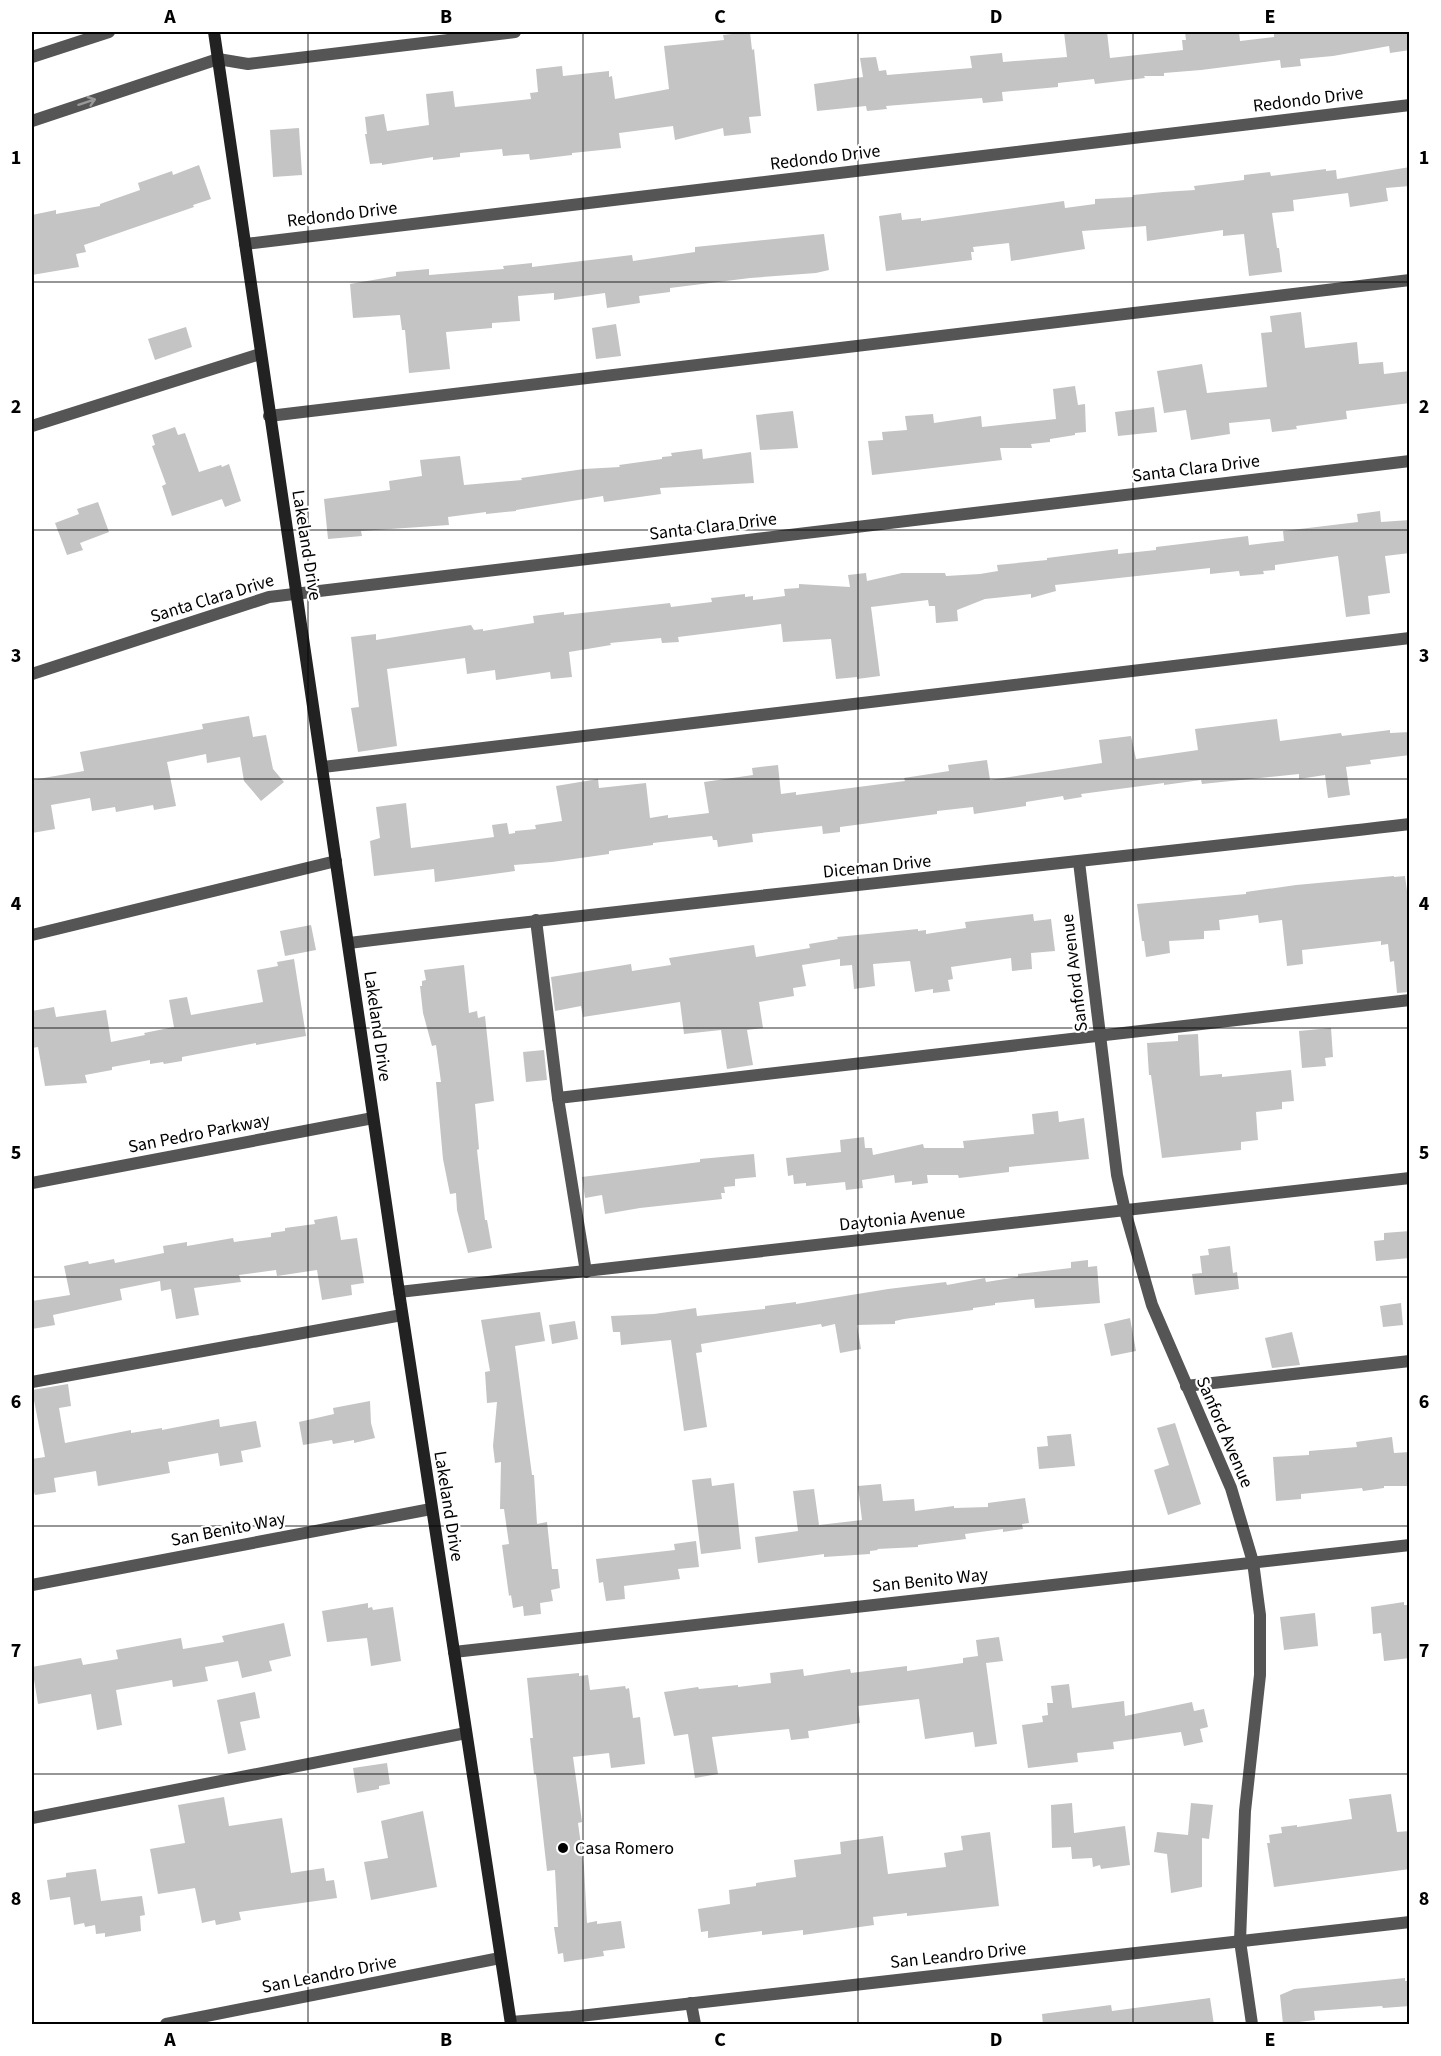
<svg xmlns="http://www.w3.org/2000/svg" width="1441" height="2056" font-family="'Source Sans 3',sans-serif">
	<rect width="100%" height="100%" fill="#fff"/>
	<g fill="#c4c4c4">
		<polygon points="750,32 752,50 754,49 761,116 749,117 751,133 724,136 723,128 675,140 673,126 619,133 621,148 572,153 572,155 530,160 529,154 503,156 502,149 460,153 460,157 433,160 433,157 382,165 382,163 370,164 365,134 367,134 365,117 384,114 387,131 429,125 426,94 453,91 455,107 531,99 530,93 538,92 536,69 562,66 563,76 609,71 609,77 612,76 615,99 669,89 664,46 724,40 723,35"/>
		<polygon points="1064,32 1107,32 1110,58 1183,50 1182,40 1186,40 1185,32 1239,32 1240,41 1274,37 1274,32 1311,32 1311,34 1331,32 1410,32 1410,50 1390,53 1389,46 1333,56 1300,59 1301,66 1281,68 1280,60 1201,70 1164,73 1164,76 1144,76 1145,78 1095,84 1094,79 1058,83 1058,87 1002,92 1003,101 983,103 982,98 886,106 887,109 867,111 866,106 817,111 814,84 863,77 860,58 876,57 879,71 886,70 887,75 972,68 970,56 1002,53 1003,62 1067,57"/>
		<polygon points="299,128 302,175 273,177 270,130"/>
		<polygon points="199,165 211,199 193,205 194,207 84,245 86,252 76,254 79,267 32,275 32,215 56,210 56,214 100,206 100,204 140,190 138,183 172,171 173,175"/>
		<polygon points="1410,167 1410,186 1386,188 1388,201 1350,207 1348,193 1293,200 1294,211 1272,213 1277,248 1279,248 1282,272 1249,276 1244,234 1223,236 1223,230 1147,241 1146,226 1082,231 1085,249 1011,261 1009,243 973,247 974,252 971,252 972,260 886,271 879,216 901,213 902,220 921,218 921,221 1064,201 1065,208 1095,204 1095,199 1133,197 1133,195 1163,192 1195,190 1194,186 1244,180 1244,175 1270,172 1271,176 1326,169 1326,171 1336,170 1337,179"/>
		<polygon points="824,234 829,270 816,273 750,278 670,288 670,292 639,296 640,303 607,308 605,293 554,300 554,293 518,296 520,321 492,323 492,328 446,332 450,369 409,373 405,330 402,330 400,315 353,318 350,284 396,276 396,272 429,269 429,275 504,269 503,266 532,263 532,267 632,255 633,261 695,252 695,247"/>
		<polygon points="1301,312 1305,348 1357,342 1359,364 1383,362 1384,374 1410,371 1410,403 1346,411 1347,419 1296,426 1297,429 1272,432 1270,419 1229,423 1230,434 1191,440 1186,410 1164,413 1157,371 1202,364 1207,393 1267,387 1261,333 1272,332 1270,316"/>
		<polygon points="616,324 621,356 596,359 592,328"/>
		<polygon points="186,327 192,347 155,360 148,339"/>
		<polygon points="1075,386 1078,405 1085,404 1086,432 1075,433 1075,435 1050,439 1050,442 1031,444 1032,448 1000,448 1002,460 872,475 868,441 883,440 882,432 907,430 905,416 933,414 934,423 981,416 982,427 1056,419 1053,389"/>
		<polygon points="1154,407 1157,432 1118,436 1115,412"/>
		<polygon points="793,411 798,448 760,450 756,415"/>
		<polygon points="175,427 178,435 185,433 199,472 221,465 222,467 229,464 241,501 225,507 222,499 172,516 162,486 166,484 152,446 155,445 152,435"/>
		<polygon points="702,449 703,459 751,452 754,483 660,488 661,494 604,502 603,496 516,510 516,511 486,514 486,512 448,517 449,525 361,531 362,536 328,539 324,499 390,490 389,481 422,476 420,460 460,456 464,485 522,480 521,478 584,469 620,467 619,465 662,459 662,457 672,456 671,453"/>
		<polygon points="98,502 109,532 80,543 83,550 67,555 55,523 79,514 77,509"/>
		<polygon points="1380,511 1381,522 1410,520 1410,553 1385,556 1390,593 1368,596 1370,614 1346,617 1338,556 1275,565 1275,570 1263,571 1264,574 1240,576 1239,571 1210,574 1210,568 1055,585 1056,591 1031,598 1031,594 985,599 957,610 958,621 936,623 935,606 929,606 928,600 871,607 880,676 857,679 857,677 836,679 831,639 783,642 781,624 678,637 679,642 662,643 661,638 610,643 611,645 569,652 572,677 551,679 550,672 496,680 495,670 467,674 465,658 387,669 397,746 358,752 351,708 359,707 351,637 376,634 376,640 471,625 474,630 483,629 483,631 534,623 533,616 564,612 564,615 670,603 671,607 712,602 711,598 745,594 745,597 753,596 753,600 785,596 784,589 799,588 799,584 850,587 848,575 866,573 867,581 902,573 945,573 946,576 980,574 998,571 997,565 1047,560 1047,558 1118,549 1118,554 1156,550 1156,547 1248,536 1249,545 1284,541 1283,531 1358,522 1357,514"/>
		<polygon points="249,716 253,737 266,735 273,769 284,782 261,801 244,781 240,757 207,763 206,754 167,762 176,806 154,810 153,805 116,812 115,807 92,811 90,798 51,805 55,829 32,833 32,780 84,771 80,752 203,729 202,724"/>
		<polygon points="1277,719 1280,741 1341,733 1342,736 1390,730 1390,733 1410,732 1410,755 1370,760 1371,764 1346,767 1350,795 1328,798 1325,775 1299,779 1299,774 1202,784 1201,780 1164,785 1164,783 1081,794 1082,797 1064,800 1063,796 1026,802 1026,806 974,814 973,807 937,811 937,814 840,827 840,832 823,834 822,826 752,834 753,842 718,847 717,840 713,840 712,836 653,843 653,845 609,851 609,854 552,862 514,865 515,871 435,882 434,869 374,876 370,841 380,838 376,807 406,803 411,848 494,837 492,825 507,823 509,834 515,833 515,831 536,829 535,825 562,821 556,786 598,779 599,788 646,783 650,818 668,815 668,818 709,813 704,782 753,775 752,768 778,765 781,794 796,792 796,795 905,781 904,778 949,771 948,765 987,760 990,780 1102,763 1099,740 1131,736 1136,759 1198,750 1195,729"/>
		<polygon points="1394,876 1394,877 1405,876 1410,913 1410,992 1397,993 1394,961 1390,962 1388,944 1381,945 1381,941 1302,950 1303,964 1287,966 1282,920 1259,923 1258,915 1219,920 1220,930 1204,931 1204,939 1169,941 1170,953 1146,957 1144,941 1142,941 1137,904 1246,894 1246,892 1296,885"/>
		<polygon points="1033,914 1034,921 1051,919 1055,951 1031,953 1032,969 1012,971 1011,958 951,967 953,979 948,980 950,991 933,993 933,989 915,992 910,961 873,964 875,986 854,989 852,965 840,966 840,959 802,965 806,986 793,988 794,996 759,1002 763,1028 747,1030 753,1065 727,1069 721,1030 684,1034 680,1002 583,1017 581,1006 555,1011 551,977 631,964 632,971 671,965 669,958 754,945 756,957 810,948 809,944 838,939 837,937 918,929 918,931 926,930 926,934 966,928 965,922"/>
		<polygon points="311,925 316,950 285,956 280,931"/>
		<polygon points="294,959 306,1036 256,1045 256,1043 182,1057 182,1061 164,1064 163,1062 150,1064 150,1060 112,1067 112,1070 85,1075 87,1083 45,1086 38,1047 32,1048 32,1011 54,1007 56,1017 106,1010 111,1042 145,1035 144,1033 174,1027 169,1000 187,997 191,1015 263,1002 257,970 278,966 277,962"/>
		<polygon points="464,965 469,1013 477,1011 478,1018 485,1016 494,1101 475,1104 479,1149 477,1150 485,1220 487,1220 492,1248 468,1253 457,1210 456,1193 450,1194 443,1159 436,1082 441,1082 436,1045 432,1046 423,1013 420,986 422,986 422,981 426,980 424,970"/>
		<polygon points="1331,1028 1333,1057 1325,1058 1326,1066 1302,1068 1299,1031"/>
		<polygon points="1198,1034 1200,1076 1222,1074 1222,1077 1291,1070 1294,1101 1282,1102 1282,1109 1256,1112 1258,1140 1241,1142 1241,1150 1162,1158 1151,1075 1149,1075 1147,1043 1178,1041 1178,1035"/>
		<polygon points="544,1050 547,1080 526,1082 523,1052"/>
		<polygon points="1058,1111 1059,1122 1084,1118 1089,1159 1009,1167 1009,1172 959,1178 958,1175 927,1175 928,1183 912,1185 912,1181 895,1183 894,1175 862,1180 863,1188 846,1190 845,1182 806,1186 806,1183 794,1184 793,1175 788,1176 786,1158 841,1152 840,1140 864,1137 865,1148 872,1148 873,1155 923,1144 924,1148 964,1148 963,1141 1034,1134 1032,1114"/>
		<polygon points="754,1154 756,1177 735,1179 735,1186 724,1187 725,1193 721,1193 722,1199 640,1208 605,1214 602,1195 585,1198 582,1177 700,1162 700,1159"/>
		<polygon points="337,1216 341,1240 357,1238 364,1283 351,1285 352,1295 322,1300 317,1270 277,1276 276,1270 239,1275 241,1282 194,1288 199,1315 176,1319 171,1289 161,1291 160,1281 120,1289 122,1300 53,1315 55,1325 32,1329 32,1301 70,1295 64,1266 88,1261 89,1264 114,1259 115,1263 164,1253 163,1246 187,1242 187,1246 233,1238 234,1242 271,1237 271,1233 285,1231 285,1228 315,1224 314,1220"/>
		<polygon points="1410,1231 1410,1258 1376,1261 1374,1241 1384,1240 1384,1233"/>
		<polygon points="1230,1246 1233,1273 1237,1272 1239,1289 1195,1295 1192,1274 1202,1273 1200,1256 1209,1255 1208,1249"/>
		<polygon points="1088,1260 1088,1267 1097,1266 1100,1303 1035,1308 1034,1299 995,1303 995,1305 973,1308 973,1310 904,1319 895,1321 895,1324 857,1325 861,1349 840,1353 835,1324 822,1327 821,1324 701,1344 702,1352 696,1353 707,1427 684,1431 671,1340 621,1345 620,1332 613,1332 611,1316 654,1314 696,1308 697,1316 765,1309 765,1306 796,1302 796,1304 888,1289 946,1282 947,1285 985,1278 986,1282 1018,1277 1018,1274 1071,1268 1071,1262"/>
		<polygon points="1401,1303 1403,1325 1383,1327 1380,1306"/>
		<polygon points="540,1312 545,1341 515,1346 532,1475 534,1475 537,1524 547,1522 552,1569 558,1569 560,1588 551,1590 553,1601 540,1603 541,1614 524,1616 523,1606 513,1608 511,1595 509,1596 502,1545 509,1544 504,1509 500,1509 501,1462 495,1463 493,1446 497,1402 487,1403 485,1372 490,1371 481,1320"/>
		<polygon points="1130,1318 1136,1351 1111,1356 1104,1324"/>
		<polygon points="575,1321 578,1339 552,1344 549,1325"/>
		<polygon points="1292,1332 1300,1365 1272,1368 1265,1338"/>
		<polygon points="68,1384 71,1406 59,1408 65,1443 131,1430 131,1433 162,1428 162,1430 219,1419 220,1427 256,1421 261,1447 241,1451 243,1462 220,1466 218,1453 168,1462 170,1473 98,1486 96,1471 54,1478 56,1492 35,1495 33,1489 32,1489 32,1459 45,1457 32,1390"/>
		<polygon points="370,1401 371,1423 375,1438 354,1443 354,1440 333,1444 332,1440 303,1445 299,1422 334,1414 333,1408"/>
		<polygon points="1175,1423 1201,1504 1168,1515 1154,1470 1169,1465 1157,1428"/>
		<polygon points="1071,1434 1075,1466 1039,1469 1037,1447 1048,1446 1047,1436"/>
		<polygon points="1392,1437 1394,1453 1410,1452 1410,1486 1384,1486 1384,1488 1363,1491 1362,1488 1301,1494 1301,1499 1276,1501 1273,1457 1309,1455 1309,1451 1357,1447 1356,1442"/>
		<polygon points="711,1478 712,1486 734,1483 741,1549 701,1554 692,1480"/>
		<polygon points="881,1484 883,1501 914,1499 915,1511 954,1506 954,1508 988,1507 988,1503 1025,1498 1029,1523 1022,1524 1023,1529 1003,1532 1003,1529 965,1534 966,1539 918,1545 918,1547 877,1549 878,1550 870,1551 870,1554 824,1557 824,1554 758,1563 755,1537 798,1531 793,1491 814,1489 819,1525 862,1520 858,1486"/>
		<polygon points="696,1541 699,1567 678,1569 680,1579 624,1586 625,1599 606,1601 603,1582 599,1583 596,1559 675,1550 674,1544"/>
		<polygon points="1404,1602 1404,1605 1410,1605 1410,1658 1384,1661 1381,1633 1373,1634 1371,1607"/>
		<polygon points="368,1603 368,1608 372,1607 373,1610 393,1607 401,1661 371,1666 367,1638 327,1642 322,1611"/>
		<polygon points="1315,1613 1318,1646 1284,1650 1280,1617"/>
		<polygon points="284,1623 291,1656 269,1661 272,1671 242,1678 238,1661 205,1667 208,1681 173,1687 172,1680 116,1690 122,1725 97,1730 91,1694 38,1704 32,1667 81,1658 83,1665 118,1659 116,1650 181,1638 183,1649 224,1642 222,1636"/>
		<polygon points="999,1637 1003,1661 986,1663 997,1744 975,1747 973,1732 925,1739 919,1699 858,1706 860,1723 808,1731 809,1738 791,1740 789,1729 712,1737 718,1774 695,1778 688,1734 674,1736 664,1692 698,1687 699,1689 738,1685 738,1687 771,1683 770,1673 803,1669 804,1676 850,1669 851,1673 907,1666 907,1671 963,1663 963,1658 978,1656 976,1640"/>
		<polygon points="579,1673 579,1676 588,1675 590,1690 625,1686 626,1689 629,1688 633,1718 640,1717 645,1764 611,1768 609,1753 573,1757 582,1822 578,1823 584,1867 587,1923 597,1921 597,1924 621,1921 625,1948 603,1951 604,1956 564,1962 563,1953 558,1954 554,1927 558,1927 555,1870 547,1871 536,1774 534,1774 530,1738 533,1738 527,1678"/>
		<polygon points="1069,1684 1072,1708 1124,1701 1125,1716 1192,1702 1194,1711 1204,1709 1208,1727 1200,1729 1203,1742 1184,1746 1181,1732 1113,1742 1114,1749 1077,1753 1078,1762 1028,1768 1022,1725 1043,1722 1042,1716 1048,1715 1047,1703 1053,1703 1051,1686"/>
		<polygon points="255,1692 260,1718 240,1722 246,1750 228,1754 217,1700"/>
		<polygon points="387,1763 390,1784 379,1786 379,1789 357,1793 353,1768"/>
		<polygon points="1391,1794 1397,1832 1410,1831 1410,1869 1274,1887 1267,1843 1270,1843 1269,1835 1282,1833 1281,1827 1297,1825 1297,1827 1352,1819 1349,1799"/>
		<polygon points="224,1797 229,1826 282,1818 291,1873 324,1868 326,1881 334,1880 337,1898 239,1912 241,1920 216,1925 215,1920 202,1923 195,1888 158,1894 150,1849 185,1843 178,1805"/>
		<polygon points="1072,1803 1074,1833 1125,1826 1130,1865 1101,1869 1100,1865 1093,1867 1092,1858 1072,1859 1071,1847 1052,1848 1051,1805"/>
		<polygon points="1191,1803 1213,1805 1209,1839 1202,1838 1202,1887 1171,1893 1167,1854 1154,1852 1157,1832 1188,1835"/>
		<polygon points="423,1811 437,1887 371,1900 364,1862 388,1858 381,1821"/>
		<polygon points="990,1832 999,1906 907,1916 907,1913 873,1917 874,1925 803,1935 803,1930 762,1935 762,1931 708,1938 708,1931 701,1932 698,1909 730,1904 729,1890 756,1886 756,1883 796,1877 794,1860 841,1854 840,1842 883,1836 888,1874 946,1867 944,1853 963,1850 961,1836"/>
		<polygon points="96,1869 101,1901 142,1896 145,1915 140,1916 141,1931 105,1937 105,1933 96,1934 95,1925 85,1927 84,1923 74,1925 70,1897 50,1900 47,1880 66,1877 66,1873"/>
		<polygon points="1405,1978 1405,1981 1410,1981 1410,2006 1383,2008 1382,2006 1314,2011 1315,2020 1283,2024 1280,1995 1294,1989"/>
		<polygon points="1210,1998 1214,2025 1043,2025 1042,2014 1111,2005 1112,2011"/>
	</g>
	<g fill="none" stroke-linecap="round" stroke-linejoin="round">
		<g stroke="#555" stroke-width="12">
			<polyline points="218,59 248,64 515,32"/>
			<polyline points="269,416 1410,280"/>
			<polyline points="32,426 260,354"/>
			<polyline points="323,767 1410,638"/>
			<polyline points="536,920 558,1098 586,1272"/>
			<polyline points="32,935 336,861"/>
			<polyline points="558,1098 1410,1000"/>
			<polyline points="32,1382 402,1315"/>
			<polyline points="1186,1386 1410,1361"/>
			<polyline points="32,1818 466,1733"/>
			<polyline points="691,2003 695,2024"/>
		</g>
		<g stroke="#555" stroke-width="12">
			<polyline points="32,57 109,32"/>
			<polyline points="32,121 218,59"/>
			<polyline points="245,244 1410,105"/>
			<polyline points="32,674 269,597 1410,461"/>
			<polyline points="1079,862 1117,1175 1125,1211 1152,1305 1231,1488 1253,1562 1260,1615 1260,1675 1245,1811 1240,1941 1252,2024"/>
			<path d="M349 943C702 900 1056 865 1410 824"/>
			<polyline points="32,1183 373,1118"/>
			<polyline points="399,1292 1410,1178"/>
			<polyline points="32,1585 431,1509"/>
			<polyline points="454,1652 1410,1545"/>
			<polyline points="511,2022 571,2017 1410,1922"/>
			<polyline points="166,2024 500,1958"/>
		</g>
		<polyline stroke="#222" stroke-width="12" points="214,32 399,1292 511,2024"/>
	</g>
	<defs><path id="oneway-shaft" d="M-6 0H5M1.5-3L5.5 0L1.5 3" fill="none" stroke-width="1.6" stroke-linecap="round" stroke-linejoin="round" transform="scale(1.5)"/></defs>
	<use stroke="#999" href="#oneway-shaft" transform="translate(87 102) rotate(-18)"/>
	<path fill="none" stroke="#000" stroke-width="1.5" stroke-opacity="0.55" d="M308 32V2024M583 32V2024M858 32V2024M1133 32V2024M32 282H1410M32 530H1410M32 779H1410M32 1028H1410M32 1277H1410M32 1526H1410M32 1774H1410"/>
	<circle fill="#000" stroke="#fff" stroke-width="2" cx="563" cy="1848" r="6"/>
	<g text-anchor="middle" stroke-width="4.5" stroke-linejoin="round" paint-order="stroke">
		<g font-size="18" fill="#000" stroke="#fff">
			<text transform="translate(1308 99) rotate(-7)" y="6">Redondo Drive</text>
			<text transform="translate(825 157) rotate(-7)" y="6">Redondo Drive</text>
			<text transform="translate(342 214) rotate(-7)" y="6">Redondo Drive</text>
			<text transform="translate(1196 468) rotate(-7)" y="6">Santa Clara Drive</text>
			<text transform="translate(713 526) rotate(-7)" y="6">Santa Clara Drive</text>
			<text transform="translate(307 545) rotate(81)" y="6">Lakeland Drive</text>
			<text transform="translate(212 598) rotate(-17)" y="6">Santa Clara Drive</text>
			<text transform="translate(877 866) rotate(-6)" y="6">Diceman Drive</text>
			<text transform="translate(1074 973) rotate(-97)" y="6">Sanford Avenue</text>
			<text transform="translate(378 1026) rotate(82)" y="6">Lakeland Drive</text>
			<text transform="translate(199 1133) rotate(-11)" y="6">San Pedro Parkway</text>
			<text transform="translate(902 1218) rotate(-6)" y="6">Daytonia Avenue</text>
			<text transform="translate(1225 1432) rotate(67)" y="6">Sanford Avenue</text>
			<text transform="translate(449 1506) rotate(81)" y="6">Lakeland Drive</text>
			<text transform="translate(228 1529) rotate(-11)" y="6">San Benito Way</text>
			<text transform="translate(930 1580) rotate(-6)" y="6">San Benito Way</text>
			<text transform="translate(958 1955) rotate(-6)" y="6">San Leandro Drive</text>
			<text transform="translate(329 1974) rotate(-11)" y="6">San Leandro Drive</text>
		</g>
		<g font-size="18" fill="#000" stroke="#fff" text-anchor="start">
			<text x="575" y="1854">Casa Romero</text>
		</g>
	</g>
	<rect width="1441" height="2056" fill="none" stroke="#ffffff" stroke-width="66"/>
	<rect x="33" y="33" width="1375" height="1990" fill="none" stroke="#000" stroke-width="2"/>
	<g font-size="20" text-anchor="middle" font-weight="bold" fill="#000">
		<text x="170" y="23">A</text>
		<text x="446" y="23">B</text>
		<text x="720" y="23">C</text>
		<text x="996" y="23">D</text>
		<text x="1270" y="23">E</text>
		<text x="16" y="164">1</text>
		<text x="1424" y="164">1</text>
		<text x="16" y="413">2</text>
		<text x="1424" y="413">2</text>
		<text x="16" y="662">3</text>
		<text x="1424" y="662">3</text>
		<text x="16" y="910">4</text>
		<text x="1424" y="910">4</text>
		<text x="16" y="1159">5</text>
		<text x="1424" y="1159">5</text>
		<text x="16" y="1408">6</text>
		<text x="1424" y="1408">6</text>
		<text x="16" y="1657">7</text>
		<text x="1424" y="1657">7</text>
		<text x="16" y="1905">8</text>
		<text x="1424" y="1905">8</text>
		<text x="170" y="2046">A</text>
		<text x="446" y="2046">B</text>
		<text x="720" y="2046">C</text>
		<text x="996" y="2046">D</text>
		<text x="1270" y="2046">E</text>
	</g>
</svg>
